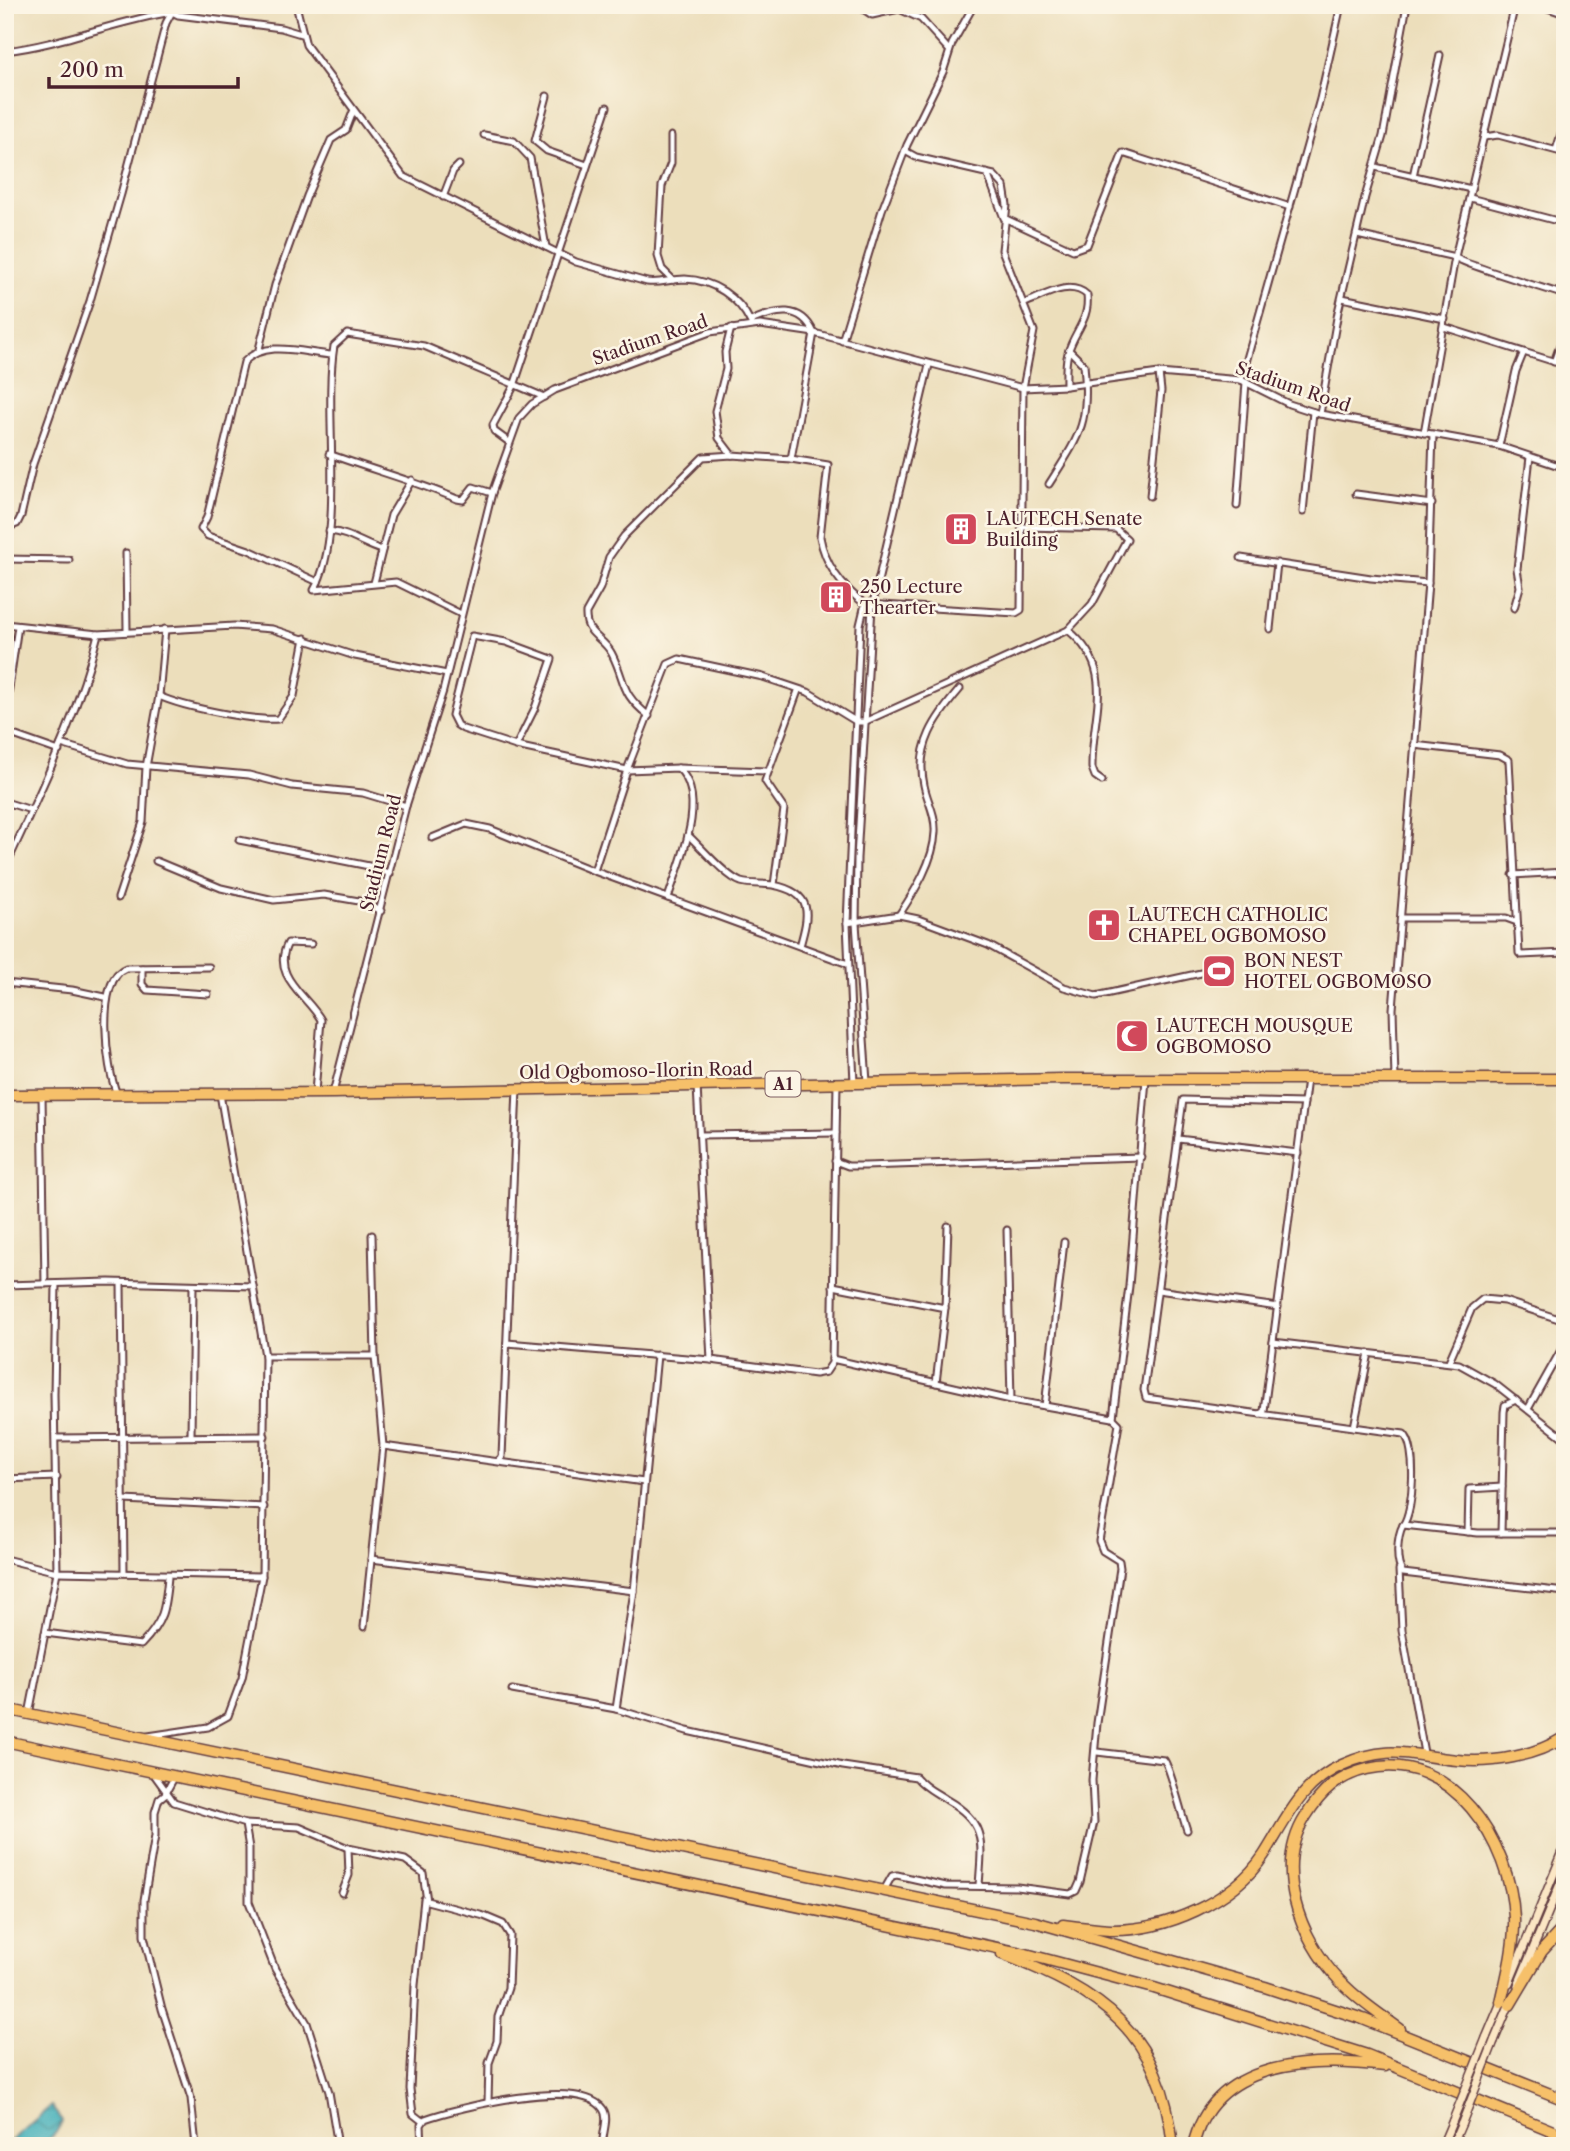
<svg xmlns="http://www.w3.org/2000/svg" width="1570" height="2151" font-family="'Libre Caslon Text',serif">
	<defs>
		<pattern id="water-waves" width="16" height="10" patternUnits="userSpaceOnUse" patternTransform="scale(1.75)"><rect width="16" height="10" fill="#3fafb9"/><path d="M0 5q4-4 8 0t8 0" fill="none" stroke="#378e97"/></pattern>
	</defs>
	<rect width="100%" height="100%" fill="#fcf5e5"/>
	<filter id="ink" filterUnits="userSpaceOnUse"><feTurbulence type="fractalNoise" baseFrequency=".0143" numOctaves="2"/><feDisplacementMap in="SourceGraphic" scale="14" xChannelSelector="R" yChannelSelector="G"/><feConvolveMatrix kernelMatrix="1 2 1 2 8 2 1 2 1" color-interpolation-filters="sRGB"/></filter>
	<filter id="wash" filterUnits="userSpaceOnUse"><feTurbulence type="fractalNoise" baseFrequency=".00686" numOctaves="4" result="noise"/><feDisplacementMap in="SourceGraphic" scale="28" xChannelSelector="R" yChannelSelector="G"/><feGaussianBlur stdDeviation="1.57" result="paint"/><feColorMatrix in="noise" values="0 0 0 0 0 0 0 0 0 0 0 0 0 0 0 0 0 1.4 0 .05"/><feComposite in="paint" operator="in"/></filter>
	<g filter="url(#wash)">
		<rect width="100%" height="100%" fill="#ecdebb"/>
		<path fill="url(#water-waves)" stroke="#446772" stroke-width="2" d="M51 2106 62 2121C53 2147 30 2146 5 2146Z"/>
	</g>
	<g filter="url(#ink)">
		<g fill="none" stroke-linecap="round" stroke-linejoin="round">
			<g stroke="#623c41" stroke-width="9">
				<g id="street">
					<polyline points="170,5 172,12 178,15 281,28 301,34"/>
					<path d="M296 5 306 45 403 176 576 262 647 282C660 284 671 279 685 279 713 280 739 297 751 323"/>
					<polyline points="857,5 872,15 899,9 921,19 949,50"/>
					<polyline points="1489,5 1513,11"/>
					<polyline points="1539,5 1565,14"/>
					<path d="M5 51C63 44 115 21 172 12L166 23 121 194 90 301 33 464 21 516 17 524 5 528"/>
					<polyline points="547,96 535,141 547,151 587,165"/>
					<polyline points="484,135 514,141 530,158 546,247"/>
					<polyline points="671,136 671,163 662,186 658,256 662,269 673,280"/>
					<polyline points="1484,137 1498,135 1565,153"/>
					<polyline points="1556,150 1565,121"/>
					<polyline points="1375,167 1471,189"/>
					<polyline points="987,173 1004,218 1073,250 1087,245 1123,153 1290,207"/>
					<polyline points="1413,176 1440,55"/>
					<polyline points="443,197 453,171 459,165"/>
					<polyline points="1470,198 1565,223"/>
					<path d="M1357 235 1455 257C1459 263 1550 290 1565 295"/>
					<polyline points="1342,298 1445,319"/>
					<path d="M1025 303C1044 296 1069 279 1087 295 1090 320 1074 331 1068 353 1065 363 1066 376 1066 386"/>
					<polyline points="1444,327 1565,365"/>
					<polyline points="731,328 725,352 726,369 715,411 719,438 732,455"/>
					<polyline points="842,341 882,210 907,145 943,72 952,44 974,5"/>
					<polyline points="259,349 275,285 307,196 331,140 346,130 353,112"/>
					<polyline points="1554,362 1565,331"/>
					<polyline points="1241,380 1320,99 1341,5"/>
					<polyline points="1320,414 1338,312 1365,197 1383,136 1407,5"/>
					<polyline points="1424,433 1455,257 1515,5"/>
					<polyline points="509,442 494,431 493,425 514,386 607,107"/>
					<polyline points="1499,446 1516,371 1523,354"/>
					<path d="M329 454C372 470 415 481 457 499L463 500 473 487 492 493"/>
					<path d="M791 459 828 465 820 537C825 565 842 587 865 604L1016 613 1021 610 1023 388 1034 331 1002 250 1007 205 1004 186 994 175 916 157 905 151"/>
					<path d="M1049 484C1080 435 1090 424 1084 365L1069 350"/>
					<polyline points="1356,494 1432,504"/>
					<polyline points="1150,496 1161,391 1159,373"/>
					<polyline points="1237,506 1246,382"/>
					<polyline points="1303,512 1313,412"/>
					<path d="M329 531C350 533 362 544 382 550"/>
					<polyline points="126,553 127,630"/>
					<polyline points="1241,558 1371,578 1428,583"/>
					<polyline points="5,559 69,560"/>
					<path d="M318 582 249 550 208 536 201 529 207 517 244 362C266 339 303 353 332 355"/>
					<polyline points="374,583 391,515 412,480"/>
					<polyline points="1514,608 1520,587 1517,569 1530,457"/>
					<path d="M461 614 396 582 314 590C346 535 323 413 334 346L347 334 424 346 544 397"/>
					<polyline points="5,624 98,634 234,626 272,629 355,656 447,674"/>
					<polyline points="1270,629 1277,563"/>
					<path d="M1068 630C1118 671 1091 713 1092 768L1095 776 1102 781"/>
					<path d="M159 696C183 707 252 721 278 719L294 696 305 638"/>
					<polyline points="5,715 18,626"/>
					<path d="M649 716C619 692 627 684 612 654 604 637 585 636 586 613L600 588 609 557 624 536 703 457 732 455 791 459 814 333C801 304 776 310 751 321"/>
					<polyline points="5,732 59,751"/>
					<polyline points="61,744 127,764 249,775 292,786 363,793 406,806"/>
					<polyline points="1414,745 1500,755 1509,760 1519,953 1521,955 1565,953"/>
					<polyline points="516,746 535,708 552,659 506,642 472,636 452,715 457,725 463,729 516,746 627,770 678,768 766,771"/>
					<polyline points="5,802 31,810"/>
					<path d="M688 835C700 846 726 877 741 882 751 885 763 883 773 885 814 893 809 914 800 946"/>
					<polyline points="432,838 466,824 490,829 594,871 848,964"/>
					<polyline points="239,840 374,867 390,874"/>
					<polyline points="156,861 221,888 274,900 324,895 359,901 381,911"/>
					<path d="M5 868C40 791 78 716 98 634"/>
					<polyline points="594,871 627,770 668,664 679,659 763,677 808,692 857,722 864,722 1068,630 1092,604 1127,539 1116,529 1024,527"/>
					<polyline points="1513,875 1565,872"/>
					<polyline points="774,885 784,809 765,781 798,691"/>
					<polyline points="118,898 143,822 146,767 159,696 165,629"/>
					<path d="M668 898C679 863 710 797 678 768"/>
					<path d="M899 915C915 891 934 861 935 832 936 814 927 801 924 785 915 746 936 717 960 689"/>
					<polyline points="1402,918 1506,918 1517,922"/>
					<polyline points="847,923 899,915 918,919 988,945 1064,987 1096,996 1201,973"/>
					<path d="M311 944 288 943C270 976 308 996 321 1020L315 1092"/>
					<polyline points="142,968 142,984 147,990 208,994"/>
					<polyline points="5,983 72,990 105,997"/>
					<polyline points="1395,1079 1393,1009 1428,583 1433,434"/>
					<polyline points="867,1082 856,923 857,858 872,607 929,365"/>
					<polyline points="854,1083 847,923 860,625 865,604"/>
					<polyline points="697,1086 711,1360"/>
					<polyline points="333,1093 406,806 443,691 492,493 519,418 532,404 555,390 710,332 760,325 814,333 1023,388 1066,386 1159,373 1241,380 1289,404 1320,414 1499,446 1565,468"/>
					<path d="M117 1094C106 1069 95 979 126 968L209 967"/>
					<polyline points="42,1095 45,1284"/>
					<path d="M1304 1103 1183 1100 1144 1390 1146 1398 1404 1434C1417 1446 1414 1511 1403 1525L1478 1533H1565"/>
					<polyline points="700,1135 836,1133"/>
					<polyline points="1178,1139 1298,1153"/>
					<polyline points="835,1161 848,1166 865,1166 1141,1157"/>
					<polyline points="1007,1230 1011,1400"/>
					<polyline points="121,1283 124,1572"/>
					<polyline points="5,1285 109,1282 253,1286"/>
					<polyline points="833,1286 945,1308"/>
					<polyline points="1158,1290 1278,1307"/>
					<polyline points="1273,1342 1459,1364 1495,1384 1565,1439"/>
					<polyline points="507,1343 711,1360 815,1374 826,1372 832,1363 837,1083"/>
					<polyline points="265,1356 375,1356"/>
					<polyline points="832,1359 1011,1400 1113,1418"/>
					<polyline points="1449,1361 1472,1308 1483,1299 1504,1301 1565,1321"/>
					<polyline points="936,1383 945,1308 948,1226"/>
					<polyline points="1045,1406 1064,1242"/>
					<polyline points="1528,1409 1565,1343"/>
					<polyline points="1260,1414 1264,1411 1307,1079"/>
					<polyline points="1354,1427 1369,1353"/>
					<polyline points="191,1436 193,1286"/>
					<polyline points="56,1438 265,1436"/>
					<polyline points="383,1446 644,1482"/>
					<polyline points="498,1461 502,1457 517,1088"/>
					<polyline points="5,1479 57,1477"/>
					<polyline points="124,1500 264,1507"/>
					<path d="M1403 1525C1397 1536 1395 1563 1403 1573L1565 1592"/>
					<polyline points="1468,1532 1469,1489 1502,1487"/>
					<polyline points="1501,1533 1504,1412 1505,1405 1516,1400"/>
					<polyline points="5,1559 57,1572 262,1576"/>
					<polyline points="371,1559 634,1591"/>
					<polyline points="1399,1570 1402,1630 1424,1753"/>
					<polyline points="364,1627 383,1446 375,1356 372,1235"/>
					<path d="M45 1633 141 1645C164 1621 165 1609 168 1577"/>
					<path d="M512 1690 616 1709 687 1731 843 1766 916 1777C925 1788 935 1792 947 1800 987 1823 982 1843 979 1885"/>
					<polyline points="616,1709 634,1591 657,1355"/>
					<polyline points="29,1714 57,1572 54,1394 56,1284"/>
					<polyline points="148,1736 208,1727 228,1716 242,1678 262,1576 265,1356 220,1094"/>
					<path d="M1097 1752 1164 1760C1170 1766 1182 1817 1187 1830"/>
					<polyline points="153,1773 174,1802 245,1824 249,1848 249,1902 275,1969 307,2023 329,2092 338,2146"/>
					<polyline points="175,1776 165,1794 159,1799 155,1812 155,1836 144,1900 144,1936 162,2009 191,2098 196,2146"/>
					<polyline points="245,1824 299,1827 348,1848 405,1860 423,1873 427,1901 484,1916 503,1924 510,1935 508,1988 498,2017 497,2041 489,2063 488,2102"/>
					<polyline points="884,1890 892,1876 897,1875 946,1886 1017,1887 1070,1894 1076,1891 1080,1882 1094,1822 1092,1780 1097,1723 1120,1568 1119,1561 1103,1551 1099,1541 1119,1424 1113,1418 1129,1286 1146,1079"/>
					<polyline points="342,1893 349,1875 348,1848"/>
					<polyline points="422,2121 413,2114 410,2089 415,1985 424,1899"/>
					<path d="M422 2146 421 2125 425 2119C457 2108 581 2076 603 2109 610 2119 601 2135 603 2146"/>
				</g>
			</g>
			<g stroke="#623c41" stroke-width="10">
				<g id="secondary">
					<polyline points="1509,1983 1565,1847"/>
					<polyline points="1518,1985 1565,1872"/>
					<polyline points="1486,2038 1502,2000"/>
					<polyline points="1494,2041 1510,2003"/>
					<polyline points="1442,2146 1453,2120"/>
					<polyline points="1452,2146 1462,2123"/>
				</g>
			</g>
			<g stroke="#623c41" stroke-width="13">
				<g id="highway">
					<polyline points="5,1095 333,1093 1063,1079 1565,1079"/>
					<polyline points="5,1709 1035,1922 1265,1987 1363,2019 1565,2100"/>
					<polyline points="5,1741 1026,1954 1154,1988 1367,2055 1565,2136"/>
					<path d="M1063 1925C1078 1927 1095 1929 1110 1930 1165 1931 1233 1902 1264 1855 1287 1819 1300 1784 1342 1765 1390 1743 1411 1756 1457 1760 1492 1764 1535 1756 1565 1737"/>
					<path d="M1002 1954C1102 1992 1161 2032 1173 2146"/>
					<polyline points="1510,2005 1542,1951 1565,1926"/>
					<path d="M1400 2029C1379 2014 1357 1999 1339 1980 1299 1938 1273 1867 1306 1816 1321 1792 1338 1776 1367 1769 1452 1749 1511 1844 1514 1918 1515 1945 1507 1976 1501 2002"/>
					<path d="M1193 2146C1213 2059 1314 2057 1385 2066"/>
				</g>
			</g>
			<use href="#street" stroke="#fff" stroke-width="5"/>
			<use href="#secondary" stroke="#fbe6c4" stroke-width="7"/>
			<use href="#highway" stroke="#f6c06b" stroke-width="10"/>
			<g stroke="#623c41" stroke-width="10" stroke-linecap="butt">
				<g id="secondary-bridge">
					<polyline points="1453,2120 1486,2038"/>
					<polyline points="1462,2123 1494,2041"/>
				</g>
			</g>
			<use href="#secondary-bridge" stroke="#fbe6c4" stroke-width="7"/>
		</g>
	</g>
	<defs>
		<g id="building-square" transform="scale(1.75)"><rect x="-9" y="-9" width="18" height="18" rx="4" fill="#d1495b" stroke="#fcf5e5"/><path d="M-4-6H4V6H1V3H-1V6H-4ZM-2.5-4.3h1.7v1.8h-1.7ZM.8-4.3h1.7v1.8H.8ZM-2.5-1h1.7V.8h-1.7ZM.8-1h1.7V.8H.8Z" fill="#fff"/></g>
		<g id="church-square" transform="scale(1.75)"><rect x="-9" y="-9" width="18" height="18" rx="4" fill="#d1495b" stroke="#fcf5e5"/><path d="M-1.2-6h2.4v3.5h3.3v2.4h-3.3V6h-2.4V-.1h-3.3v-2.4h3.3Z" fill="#fff"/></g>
		<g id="stadium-square" transform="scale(1.75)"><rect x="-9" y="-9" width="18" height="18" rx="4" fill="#d1495b" stroke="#fcf5e5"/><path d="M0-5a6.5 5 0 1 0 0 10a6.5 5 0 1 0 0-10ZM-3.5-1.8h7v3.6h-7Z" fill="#fff"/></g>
		<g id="mosque-square" transform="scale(1.75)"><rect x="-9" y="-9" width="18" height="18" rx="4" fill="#d1495b" stroke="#fcf5e5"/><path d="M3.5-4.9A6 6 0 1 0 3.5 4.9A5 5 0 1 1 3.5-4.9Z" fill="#fff"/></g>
	</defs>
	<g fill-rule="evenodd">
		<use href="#building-square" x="961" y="529"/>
		<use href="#building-square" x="836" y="597"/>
		<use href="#church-square" x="1104" y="925"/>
		<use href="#stadium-square" x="1219" y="971"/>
		<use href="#mosque-square" x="1132" y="1036"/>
	</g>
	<g text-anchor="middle" stroke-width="5" stroke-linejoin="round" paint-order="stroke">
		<rect fill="#fcf5e5" stroke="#7f5f63" stroke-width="2" x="765.5" y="1071.5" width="35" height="25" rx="5"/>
		<g font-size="16" font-weight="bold" fill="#4a1f2b">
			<text x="783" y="1090">A1</text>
		</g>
		<g font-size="18" fill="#4a1f2b" stroke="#fcf5e5">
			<text transform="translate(650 340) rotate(-19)" y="6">Stadium Road</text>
			<text transform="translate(1293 387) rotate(19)" y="6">Stadium Road</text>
			<text transform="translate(381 853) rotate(-76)" y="6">Stadium Road</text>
			<text transform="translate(636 1071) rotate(-1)" y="6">Old Ogbomoso-Ilorin Road</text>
		</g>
		<g font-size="18" fill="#4a1f2b" stroke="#fcf5e5" text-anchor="start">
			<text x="986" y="525">LAUTECH Senate<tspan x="986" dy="21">Building</tspan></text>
			<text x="860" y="593">250 Lecture<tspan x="860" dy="21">Thearter</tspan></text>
			<text x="1128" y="921">LAUTECH CATHOLIC<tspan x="1128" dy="21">CHAPEL OGBOMOSO</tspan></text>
			<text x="1244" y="967">BON NEST<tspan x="1244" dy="21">HOTEL OGBOMOSO</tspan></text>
			<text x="1156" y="1032">LAUTECH MOUSQUE<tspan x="1156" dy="21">OGBOMOSO</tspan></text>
		</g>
	</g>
	<rect width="1570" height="2151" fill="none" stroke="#fcf5e5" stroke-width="28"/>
	<path d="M49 77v10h189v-10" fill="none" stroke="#4a1f2b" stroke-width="3.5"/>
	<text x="60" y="77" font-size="21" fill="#4a1f2b" stroke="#fcf5e5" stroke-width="5" paint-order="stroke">200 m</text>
</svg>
